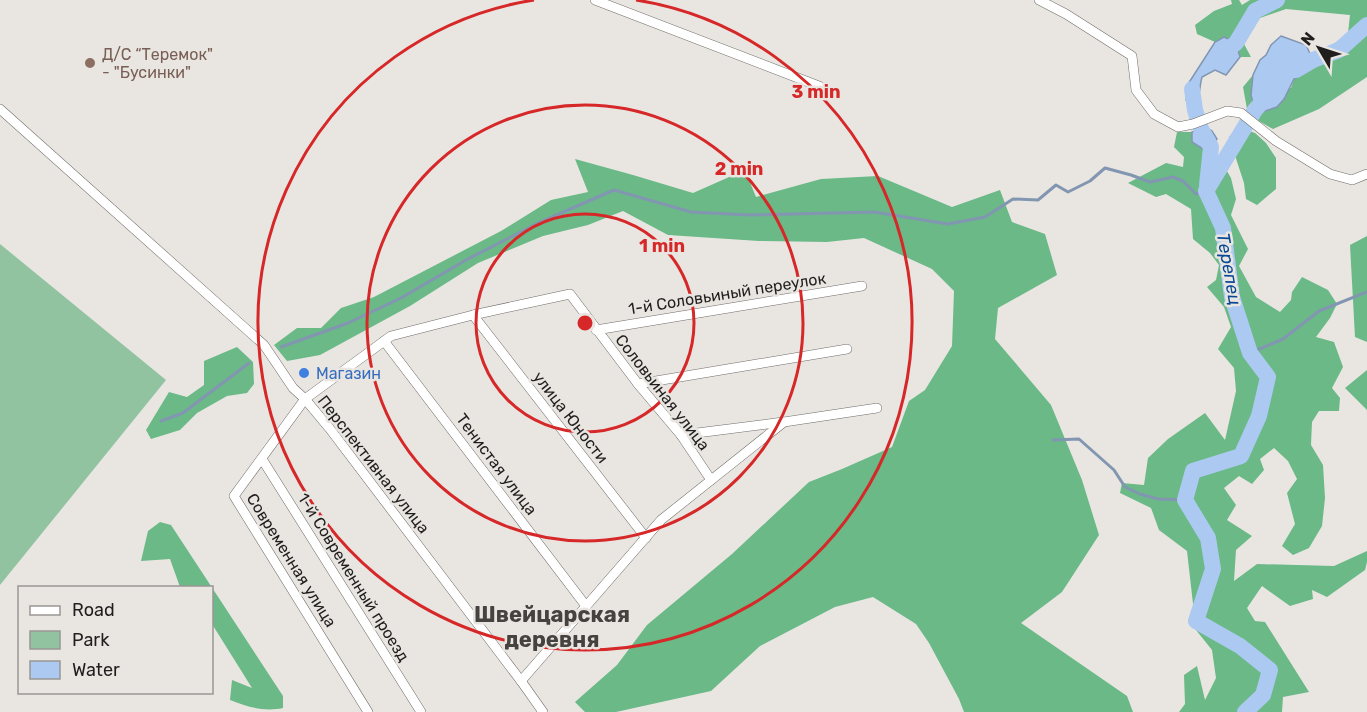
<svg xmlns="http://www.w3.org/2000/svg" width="1367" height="712" font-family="Rubik,sans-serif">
	<rect width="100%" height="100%" fill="#e9e6e2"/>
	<polygon fill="#91c3a1" points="0,244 166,380 0,585"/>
	<g fill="#6ab986">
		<polygon points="1231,0 1239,0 1242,5 1250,0 1367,0 1367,77 1319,109 1273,129 1257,120 1247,109 1243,87 1253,75 1251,92 1291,88 1294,79 1309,71 1317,52 1341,40 1348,33 1350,15 1286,9 1260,18 1244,44 1251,57 1240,57 1236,43 1224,37 1215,42 1197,34 1195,25 1214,11 1232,4"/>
		<polygon points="1238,127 1255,133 1266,143 1276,158 1276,189 1257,205 1246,199 1244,183 1229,137"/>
		<polygon points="1177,132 1192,132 1192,142 1203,149 1218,156 1231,178 1236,199 1231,215 1248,249 1239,266 1256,297 1280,312 1291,300 1292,292 1302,277 1328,290 1337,304 1330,318 1316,337 1334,342 1343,367 1332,388 1340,398 1339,411 1319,411 1312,422 1311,445 1323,465 1325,498 1322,526 1309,548 1293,555 1282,546 1295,524 1287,493 1297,479 1288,461 1274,448 1260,459 1264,470 1252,484 1239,476 1224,488 1236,505 1227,520 1252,536 1236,550 1234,581 1257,564 1334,566 1367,551 1367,562 1365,570 1327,597 1312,590 1313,599 1290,606 1262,586 1247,608 1255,621 1265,622 1309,692 1283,697 1282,712 1179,712 1185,704 1184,675 1197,666 1205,700 1216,678 1212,650 1196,630 1187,551 1159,530 1151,508 1120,493 1122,483 1144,485 1148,458 1168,439 1205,413 1225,440 1236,391 1234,368 1218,349 1231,327 1224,307 1207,287 1216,280 1219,265 1210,253 1193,239 1191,209 1166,194 1156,197 1128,183 1166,163 1183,167 1184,157 1174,147"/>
		<polygon points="575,159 633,175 693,193 745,170 756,197 821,179 878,176 952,207 1000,190 1012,222 1045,234 1057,275 998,308 995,339 1051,405 1082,480 1099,535 1062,592 1021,623 1127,696 1133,712 964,712 959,699 929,643 916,624 873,597 835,607 760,646 711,691 616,712 585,712 575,702 617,665 647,625 732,554 809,482 842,469 892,447 909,401 925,390 952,346 954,291 932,269 864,238 827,242 759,241 668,235 623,211 588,225 543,236 478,263 410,306 320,355 287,361 274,345 297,328 321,328 341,308 374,297 501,231 551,200 588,192"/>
		<polygon points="1367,236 1367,342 1355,337 1350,245"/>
		<polygon points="237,347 253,362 254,384 247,393 227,396 197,413 180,430 151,439 146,430 169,392 187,397 204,385 204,361"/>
		<polygon points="1367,370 1367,410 1345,388"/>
		<path d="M160 522 171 525 283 696V708C264 712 248 707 230 700L232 680 252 688 212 624V588L180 587 170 559 141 561 148 531Z"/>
	</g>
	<g fill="#acc9f1" stroke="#8296b2" stroke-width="1.5">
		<polygon points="1281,36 1306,45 1313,60 1309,71 1294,79 1284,99 1277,107 1265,111 1255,110 1251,95 1253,75 1260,60 1266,55 1271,45"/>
		<path d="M1224 37 1236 43 1240 57 1226 75 1215 70 1202 77C1199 88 1200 99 1195 110L1186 100 1188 84 1199 67 1215 42Z"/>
		<polygon points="1206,127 1212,131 1217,139 1211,147 1203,149 1192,142 1192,132"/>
	</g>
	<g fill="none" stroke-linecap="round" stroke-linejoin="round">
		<g stroke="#8296b2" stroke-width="3">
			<polyline points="281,347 348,323 401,298 466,260 538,223 614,190 691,212 749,215 874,212 948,224 985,217 1013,199 1038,200 1056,185 1068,192 1090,181 1105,168 1131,175 1150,182 1173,177 1183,181 1196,194 1206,191"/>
			<polyline points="1250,353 1283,339 1319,311 1367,292"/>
			<polyline points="161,421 183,413 249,363"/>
			<polyline points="1053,440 1079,439 1114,470 1125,487 1140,494 1158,499 1185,500"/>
		</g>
		<g stroke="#acc9f1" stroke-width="16">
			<polyline points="1219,56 1236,43 1255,11 1277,0"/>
			<polyline points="1296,70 1313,60 1339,50 1367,25"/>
			<polyline points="1192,89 1195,110 1201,129 1211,147 1207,185"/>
			<polyline points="1245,712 1263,695 1270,670 1240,646 1196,621 1213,569 1208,538 1185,500 1193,471 1241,456 1259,416 1268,377 1250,353 1232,297 1223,228 1206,191 1255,110 1270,93"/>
		</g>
		<g stroke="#706d69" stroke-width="10">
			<g id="street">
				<polyline points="595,0 824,88"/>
				<polyline points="1039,0 1066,14 1132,56 1136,90 1154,114 1178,127 1193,124 1227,111 1241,113 1276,141 1330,174 1352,180 1367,174"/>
				<polyline points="0,109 264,345 293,388 305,399 330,429 521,681 543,712"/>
				<polyline points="473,315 646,538"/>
				<polyline points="596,330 862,286"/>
				<polyline points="384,341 586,606"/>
				<polyline points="638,384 847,349"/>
				<polyline points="681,435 783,422"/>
				<polyline points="262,459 421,712"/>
				<polyline points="521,681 661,520 784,422 877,408"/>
				<polyline points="368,712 234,496 305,399 391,336 473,315 570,294 638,384 681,435 711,480"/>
			</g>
		</g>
		<use href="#street" stroke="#fff" stroke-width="9"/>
	</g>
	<g fill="none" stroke="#d62828" stroke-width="3">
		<circle cx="585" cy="323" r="109"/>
		<circle cx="585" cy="323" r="218"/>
		<path d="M636 0A327 327 0 1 1 534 0"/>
	</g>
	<circle fill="#8d6e63" stroke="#e9e6e2" stroke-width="2" cx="90" cy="63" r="6"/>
	<circle fill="#3f7fe0" stroke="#e9e6e2" stroke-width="2" cx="304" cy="373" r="6"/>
	<g text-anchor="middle" stroke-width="5" stroke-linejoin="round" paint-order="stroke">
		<g font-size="16" fill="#785e54" stroke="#e9e6e2" text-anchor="start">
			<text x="102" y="60">Д/С “Теремок"<tspan x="102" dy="18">- "Бусинки"</tspan></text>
		</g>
		<g font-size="16" fill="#211f1e" stroke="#e9e6e2">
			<text transform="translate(727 293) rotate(-9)" y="6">1-й Соловьиный переулок</text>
			<text transform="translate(663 392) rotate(52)" y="6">Соловьиная улица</text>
			<text transform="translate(571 417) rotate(52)" y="6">улица Юности</text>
			<text transform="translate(374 464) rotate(52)" y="6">Перспективная улица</text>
			<text transform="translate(497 464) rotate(53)" y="6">Тенистая улица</text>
			<text transform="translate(292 560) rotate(58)" y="6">Современная улица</text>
			<text transform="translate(354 577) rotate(58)" y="6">1-й Современный проезд</text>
		</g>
		<g font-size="16" fill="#366cbe" stroke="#e9e6e2" text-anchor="start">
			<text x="316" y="379">Магазин</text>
		</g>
		<g font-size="18" font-style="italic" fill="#084895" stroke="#e9e6e2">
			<text transform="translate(1229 269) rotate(80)" y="6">Терепец</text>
		</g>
		<g font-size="22" font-weight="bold" fill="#45423f" stroke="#e9e6e2">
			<text x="552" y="622">Швейцарская<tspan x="552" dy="25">деревня</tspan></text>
		</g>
	</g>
	<circle cx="585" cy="323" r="9" fill="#d62828" stroke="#e9e6e2" stroke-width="3"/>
	<g font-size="18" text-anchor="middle" font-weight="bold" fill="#d62828" stroke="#e9e6e2" stroke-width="5" stroke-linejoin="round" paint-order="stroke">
		<text x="816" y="98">3 min</text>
		<text x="739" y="175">2 min</text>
		<text x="662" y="252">1 min</text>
	</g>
	<rect x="18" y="586" width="195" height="108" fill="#e9e6e2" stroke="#999694" stroke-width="1.5"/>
	<rect x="30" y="606" width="30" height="9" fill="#ffffff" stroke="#999694" stroke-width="1.5"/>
	<text x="72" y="616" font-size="18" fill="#211f1e">Road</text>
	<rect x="30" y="631" width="30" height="18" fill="#91c3a1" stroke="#999694" stroke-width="1.5"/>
	<text x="72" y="646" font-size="18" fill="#211f1e">Park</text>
	<rect x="30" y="661" width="30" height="18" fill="#acc9f1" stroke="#999694" stroke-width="1.5"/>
	<text x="72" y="676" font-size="18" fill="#211f1e">Water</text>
	<g transform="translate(1319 48) rotate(309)" stroke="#e9e6e2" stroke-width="4.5" paint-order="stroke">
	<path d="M0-4.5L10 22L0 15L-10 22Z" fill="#211f1e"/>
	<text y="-9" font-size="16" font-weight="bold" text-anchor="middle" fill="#211f1e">N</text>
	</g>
</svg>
